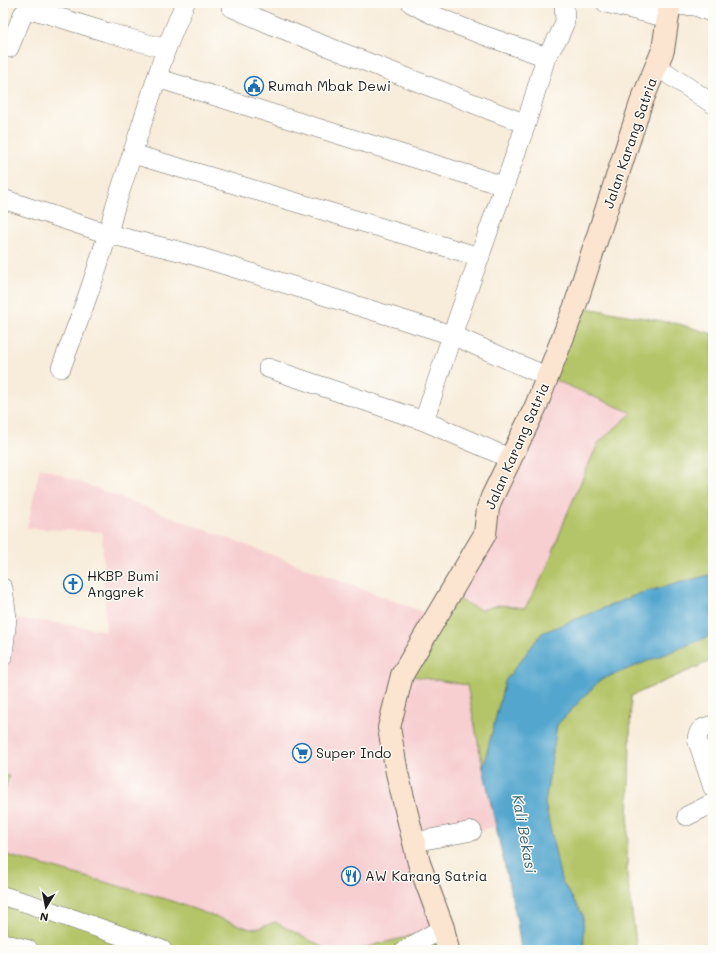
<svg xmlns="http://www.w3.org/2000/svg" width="716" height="953" font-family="Mali,sans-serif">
	<rect width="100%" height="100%" fill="#fdfcf7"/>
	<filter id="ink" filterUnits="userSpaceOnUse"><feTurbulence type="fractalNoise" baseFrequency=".025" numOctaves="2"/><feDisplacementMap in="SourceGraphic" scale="8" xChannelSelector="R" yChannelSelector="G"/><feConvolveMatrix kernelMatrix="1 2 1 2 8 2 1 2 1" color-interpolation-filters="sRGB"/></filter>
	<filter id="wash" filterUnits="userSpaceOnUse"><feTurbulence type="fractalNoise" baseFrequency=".012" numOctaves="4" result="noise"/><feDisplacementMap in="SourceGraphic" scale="16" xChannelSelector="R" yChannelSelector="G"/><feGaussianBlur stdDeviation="0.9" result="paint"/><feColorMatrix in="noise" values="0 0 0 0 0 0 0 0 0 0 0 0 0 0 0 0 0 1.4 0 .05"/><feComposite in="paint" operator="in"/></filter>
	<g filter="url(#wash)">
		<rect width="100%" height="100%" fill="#f8ecda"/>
		<g fill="#f7cfd1">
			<polygon points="548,377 632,413 598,443 567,514 546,570 525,608 498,605 481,610 449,595"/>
			<polygon points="40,467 436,617 411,676 467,685 496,827 414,842 443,928 354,950 328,950 275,922 259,928 250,929 103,883 3,854 3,656 7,618 52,622 106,631 102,532 27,528"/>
		</g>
		<g fill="#b4c467" stroke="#687042">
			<polygon points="575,306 679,324 713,334 713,574 641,593 542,633 505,681 483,768 467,685 411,676 449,595 481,610 498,605 525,608 546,570 567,514 598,443 632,413 548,377"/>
			<polygon points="713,635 713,660 631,696 627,875 637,950 584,950 583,915 561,880 545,803 557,725 600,680"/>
			<polygon points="3,775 9,776 3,795"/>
			<polygon points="3,854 166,899 250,929 259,928 275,922 328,950 3,950"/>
			<polygon points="443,928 448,950 354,950"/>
		</g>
		<polygon fill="#53a6ce" stroke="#386175" points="713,574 713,635 600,680 557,725 545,803 561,880 583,915 584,950 521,950 517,921 483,768 505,681 542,633 641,593"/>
	</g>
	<g filter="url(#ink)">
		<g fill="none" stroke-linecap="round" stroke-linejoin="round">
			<g stroke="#69655e" stroke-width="20">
				<g id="street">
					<path d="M411 3C452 27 502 41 546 57"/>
					<polyline points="606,3 668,18"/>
					<polyline points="670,5 695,6 713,13"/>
					<polyline points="231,7 277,27 526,124"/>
					<polyline points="9,48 23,14 32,10 41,12 106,32 166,49"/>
					<polyline points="656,66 713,104"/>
					<polyline points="157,78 504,186"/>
					<polyline points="133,154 480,257"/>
					<polyline points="3,199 108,234 183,252 452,335 548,377"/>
					<path d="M61 368C81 315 101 262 115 207L166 49 185 3"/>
					<polyline points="268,368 424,421 509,458"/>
					<polyline points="424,421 452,335 526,124 546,57 559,36 565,22 564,3"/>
					<polyline points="3,588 7,618 3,656"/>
					<path d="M713 725C704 727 698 729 697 739L713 788"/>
					<polyline points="687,816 713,803"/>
					<polyline points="414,842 472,831"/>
					<polyline points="3,896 30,904 162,950"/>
					<polyline points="3,943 29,950"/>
					<polyline points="405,950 443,928"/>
				</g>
			</g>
			<g stroke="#69655e" stroke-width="24">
				<polyline id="secondary" points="448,950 443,928 419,863 397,773 389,728 402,675 485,534 488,508 492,497 536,406 575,306 641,103 663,50 670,3"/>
			</g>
			<use href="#street" stroke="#fff" stroke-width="19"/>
			<use href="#secondary" stroke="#fce5d0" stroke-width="22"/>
		</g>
	</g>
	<defs>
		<g id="civic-ring" transform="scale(1)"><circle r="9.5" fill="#fdfcf7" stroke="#1f6fb2" stroke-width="1.5"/><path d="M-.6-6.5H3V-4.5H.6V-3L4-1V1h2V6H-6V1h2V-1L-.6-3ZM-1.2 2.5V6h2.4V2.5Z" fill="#1f6fb2"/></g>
		<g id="church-ring" transform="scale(1)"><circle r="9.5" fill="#fdfcf7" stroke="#1f6fb2" stroke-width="1.5"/><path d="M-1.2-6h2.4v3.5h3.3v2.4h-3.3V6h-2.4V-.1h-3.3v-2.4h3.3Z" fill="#1f6fb2"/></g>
		<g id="supermarket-ring" transform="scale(1)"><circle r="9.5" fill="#fdfcf7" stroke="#1f6fb2" stroke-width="1.5"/><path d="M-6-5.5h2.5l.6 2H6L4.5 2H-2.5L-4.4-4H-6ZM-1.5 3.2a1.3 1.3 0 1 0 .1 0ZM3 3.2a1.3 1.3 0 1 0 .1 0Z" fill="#1f6fb2"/></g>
		<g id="restaurant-ring" transform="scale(1)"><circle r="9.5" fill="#fdfcf7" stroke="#1f6fb2" stroke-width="1.5"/><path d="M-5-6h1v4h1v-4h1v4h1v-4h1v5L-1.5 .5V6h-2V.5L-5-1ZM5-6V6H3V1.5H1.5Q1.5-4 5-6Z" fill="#1f6fb2"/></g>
	</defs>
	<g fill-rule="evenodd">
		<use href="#civic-ring" x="254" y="86"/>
		<use href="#church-ring" x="73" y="584"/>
		<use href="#supermarket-ring" x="302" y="753"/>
		<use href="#restaurant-ring" x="351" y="876"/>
	</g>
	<g text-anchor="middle" stroke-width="3" stroke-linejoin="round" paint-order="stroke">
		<g font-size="14" fill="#1c1c1c" stroke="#fdfcf7" text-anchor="start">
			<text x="268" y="91">Rumah Mbak Dewi</text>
			<text x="87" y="581">HKBP Bumi<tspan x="87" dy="16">Anggrek</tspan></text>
			<text x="316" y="758">Super Indo</text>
			<text x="365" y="881">AW Karang Satria</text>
		</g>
		<g font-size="14" fill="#1c1c1c" stroke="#fdfcf7">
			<text transform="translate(630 143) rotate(-71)" y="5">Jalan Karang Satria</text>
			<text transform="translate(517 446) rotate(-66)" y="5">Jalan Karang Satria</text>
		</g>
		<g font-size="15" font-style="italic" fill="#386175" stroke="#fdfcf7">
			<text transform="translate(524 834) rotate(80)" y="5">Kali Bekasi</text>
		</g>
	</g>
	<rect width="716" height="953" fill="none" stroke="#fdfcf7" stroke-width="16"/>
	<g transform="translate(46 907) rotate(190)" stroke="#fdfcf7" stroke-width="3" paint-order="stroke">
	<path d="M0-3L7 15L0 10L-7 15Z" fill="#1c1c1c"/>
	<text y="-6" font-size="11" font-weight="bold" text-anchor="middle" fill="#1c1c1c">N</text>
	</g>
</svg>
